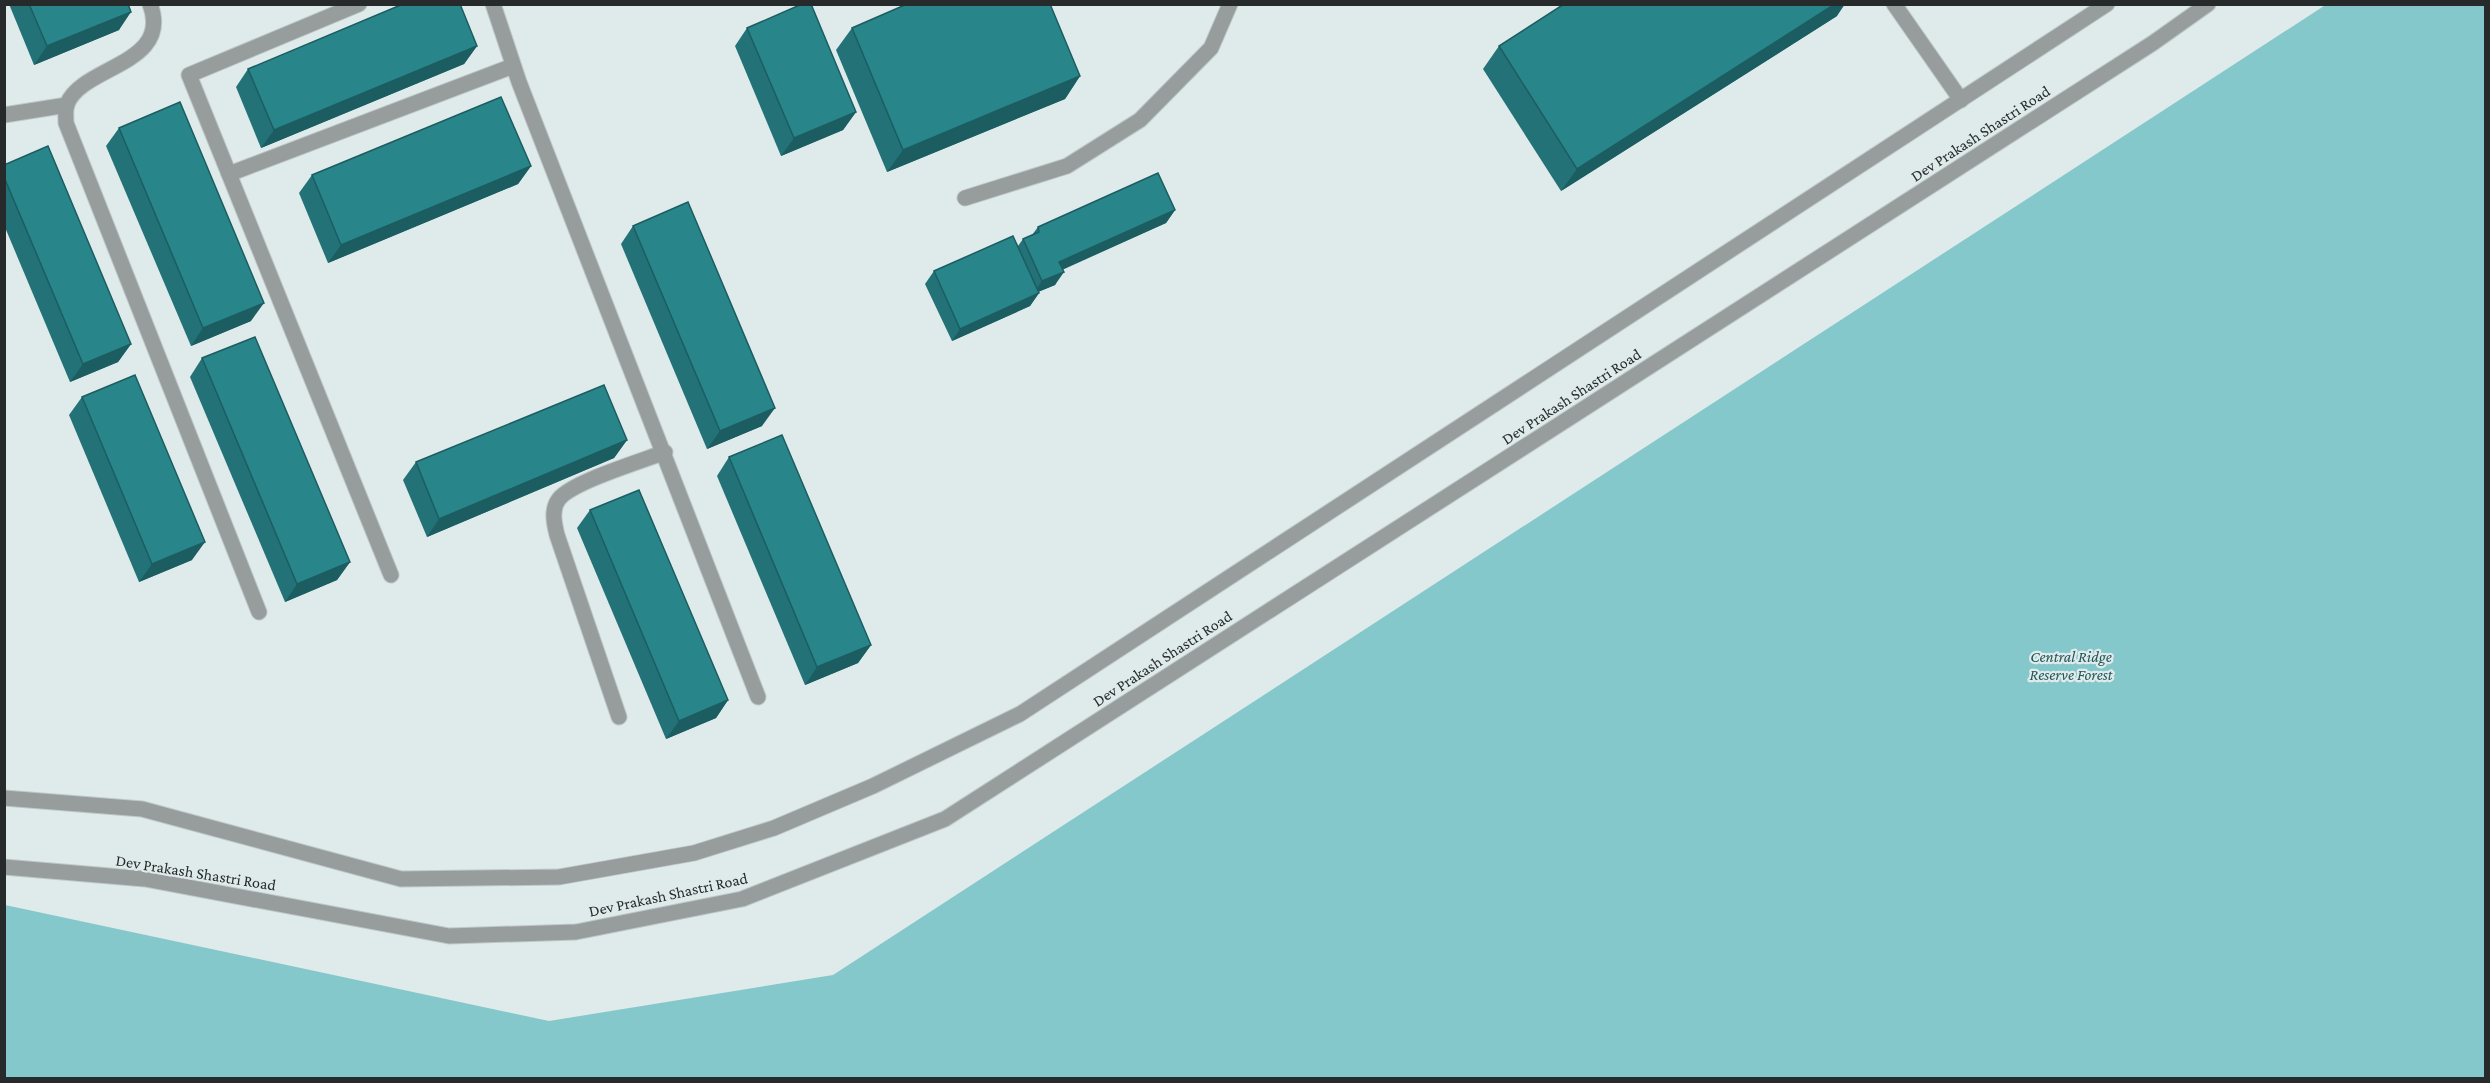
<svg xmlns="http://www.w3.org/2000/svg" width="2490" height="1083" font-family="'Crimson Pro',serif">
	<rect width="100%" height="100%" fill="#dfeaea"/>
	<polygon fill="#84c8cc" points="2327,4 2485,5 2485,1078 5,1078 5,905 549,1021 833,975"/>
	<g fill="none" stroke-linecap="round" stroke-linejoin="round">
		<g stroke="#bec7c8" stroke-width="17">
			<polyline id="service" points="965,198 1067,166 1140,120 1211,48 1230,4"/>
		</g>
		<g stroke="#bec7c8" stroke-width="17">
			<g id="minor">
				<path d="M150 4C173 65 83 65 67 104 65 109 66 118 66 123L259 612"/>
				<polyline points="359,4 189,75 391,575"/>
				<polyline points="493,4 519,82 758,697"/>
				<polyline points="1894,4 1961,100"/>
				<polyline points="4,115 67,105"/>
				<polyline points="229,174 513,66"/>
				<path d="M619 717 557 535C554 523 551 509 559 499 572 482 642 461 665 452"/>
			</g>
		</g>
		<g stroke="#bec7c8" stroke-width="17">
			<g id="tertiary">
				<polyline points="4,798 142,809 401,879 559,877 694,853 774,828 873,786 1020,714 2107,4"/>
				<polyline points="4,867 145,879 449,936 576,932 742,899 945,819 2153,43 2208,4"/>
			</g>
		</g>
		<use href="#service" stroke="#979c9c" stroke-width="15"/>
		<use href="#minor" stroke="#979c9c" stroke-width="15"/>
		<use href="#tertiary" stroke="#979c9c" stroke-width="15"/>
	</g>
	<g fill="#227277">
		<polygon points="9,4 128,4 119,30 34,65"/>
		<polygon points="1837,16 1561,191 1483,69 1499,46"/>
		<polygon points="747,28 856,112 843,130 781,156 735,46"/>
		<polygon points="852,28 1080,76 1065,99 887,172 836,50"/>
		<polygon points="477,46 464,64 261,148 236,87 248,69"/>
		<polygon points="119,128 251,321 191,346 106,146"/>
		<polygon points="4,165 131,344 118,362 70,382 4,225"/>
		<polygon points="531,166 518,184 328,263 299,193 312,175"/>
		<polygon points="1175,210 1166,223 1062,269 1055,285 1038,292 1039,293 1030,306 952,341 925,284 934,271 1018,246 1023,239 1032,235 1038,227"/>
		<polygon points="633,226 762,426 707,449 621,244"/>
		<polygon points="202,358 350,562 337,580 285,602 190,377"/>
		<polygon points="82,397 192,560 139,582 69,415"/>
		<polygon points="627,440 614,458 427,537 403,480 416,462"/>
		<polygon points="729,457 871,645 858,663 805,685 717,476"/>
		<polygon points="590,510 728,700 716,718 666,739 577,528"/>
	</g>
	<g fill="#1c5d61">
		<polygon points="1835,4 1845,4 1837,16 1561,191 1577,169"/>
		<polygon points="131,12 119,30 34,65 47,46"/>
		<polygon points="477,46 464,64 261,148 274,130"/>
		<polygon points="1080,76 1065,99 887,172 903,150"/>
		<polygon points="856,112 843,130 781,156 794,138"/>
		<polygon points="531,166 518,184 328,263 341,245"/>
		<polygon points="1175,210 1166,223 1051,275 1059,262"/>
		<polygon points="1064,272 1055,285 1033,294 1042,281"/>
		<polygon points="1039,293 1030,306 952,341 960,329"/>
		<polygon points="264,303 251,321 191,346 203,328"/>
		<polygon points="131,344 118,362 70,382 83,364"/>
		<polygon points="775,408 762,426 707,449 720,431"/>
		<polygon points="627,440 614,458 427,537 439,519"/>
		<polygon points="205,542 192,560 139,582 152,564"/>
		<polygon points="350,562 337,580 285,602 297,584"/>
		<polygon points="871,645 858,663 805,685 817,667"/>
		<polygon points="728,700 716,718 666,739 679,721"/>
	</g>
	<g fill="#28858a" stroke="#1c5d61" stroke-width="1.5">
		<polygon points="29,4 128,4 131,12 47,46"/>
		<polygon points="403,4 460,4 477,46 274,130 248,69"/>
		<polygon points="802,4 811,4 856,112 794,138 747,28"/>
		<polygon points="907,4 1050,4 1080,76 903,150 852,28"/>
		<polygon points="1564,4 1835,4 1577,169 1499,46"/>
		<polygon points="501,97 531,166 341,245 312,175"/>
		<polygon points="180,102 264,303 203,328 119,128"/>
		<polygon points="48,146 131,344 83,364 4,177 4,165"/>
		<polygon points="1158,173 1175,210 1059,262 1064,272 1042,281 1023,239 1039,232 1038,227"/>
		<polygon points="688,202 775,408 720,431 633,226"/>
		<polygon points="1013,236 1039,293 960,329 934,271"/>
		<polygon points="255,337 350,562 297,584 202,358"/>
		<polygon points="135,375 205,542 152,564 82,397"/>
		<polygon points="604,385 627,440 439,519 416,462"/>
		<polygon points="782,435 871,645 817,667 729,457"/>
		<polygon points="639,490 728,700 679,721 590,510"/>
	</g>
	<g text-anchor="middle" stroke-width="4.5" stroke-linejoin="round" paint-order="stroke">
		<g font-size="16" fill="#262a2b" stroke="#dfeaea">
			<text transform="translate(1980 133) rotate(-33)" y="6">Dev Prakash Shastri Road</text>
			<text transform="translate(1571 396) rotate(-33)" y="6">Dev Prakash Shastri Road</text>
			<text transform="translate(1162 658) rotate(-33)" y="6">Dev Prakash Shastri Road</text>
			<text transform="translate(196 872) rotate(9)" y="6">Dev Prakash Shastri Road</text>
			<text transform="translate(668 894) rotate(-12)" y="6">Dev Prakash Shastri Road</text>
		</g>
		<g font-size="16" font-style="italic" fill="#235659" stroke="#dfeaea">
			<text x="2071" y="662">Central Ridge<tspan x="2071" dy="18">Reserve Forest</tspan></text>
		</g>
	</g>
	<rect width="2490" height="1083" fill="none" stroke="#262a2b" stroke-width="12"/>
</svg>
